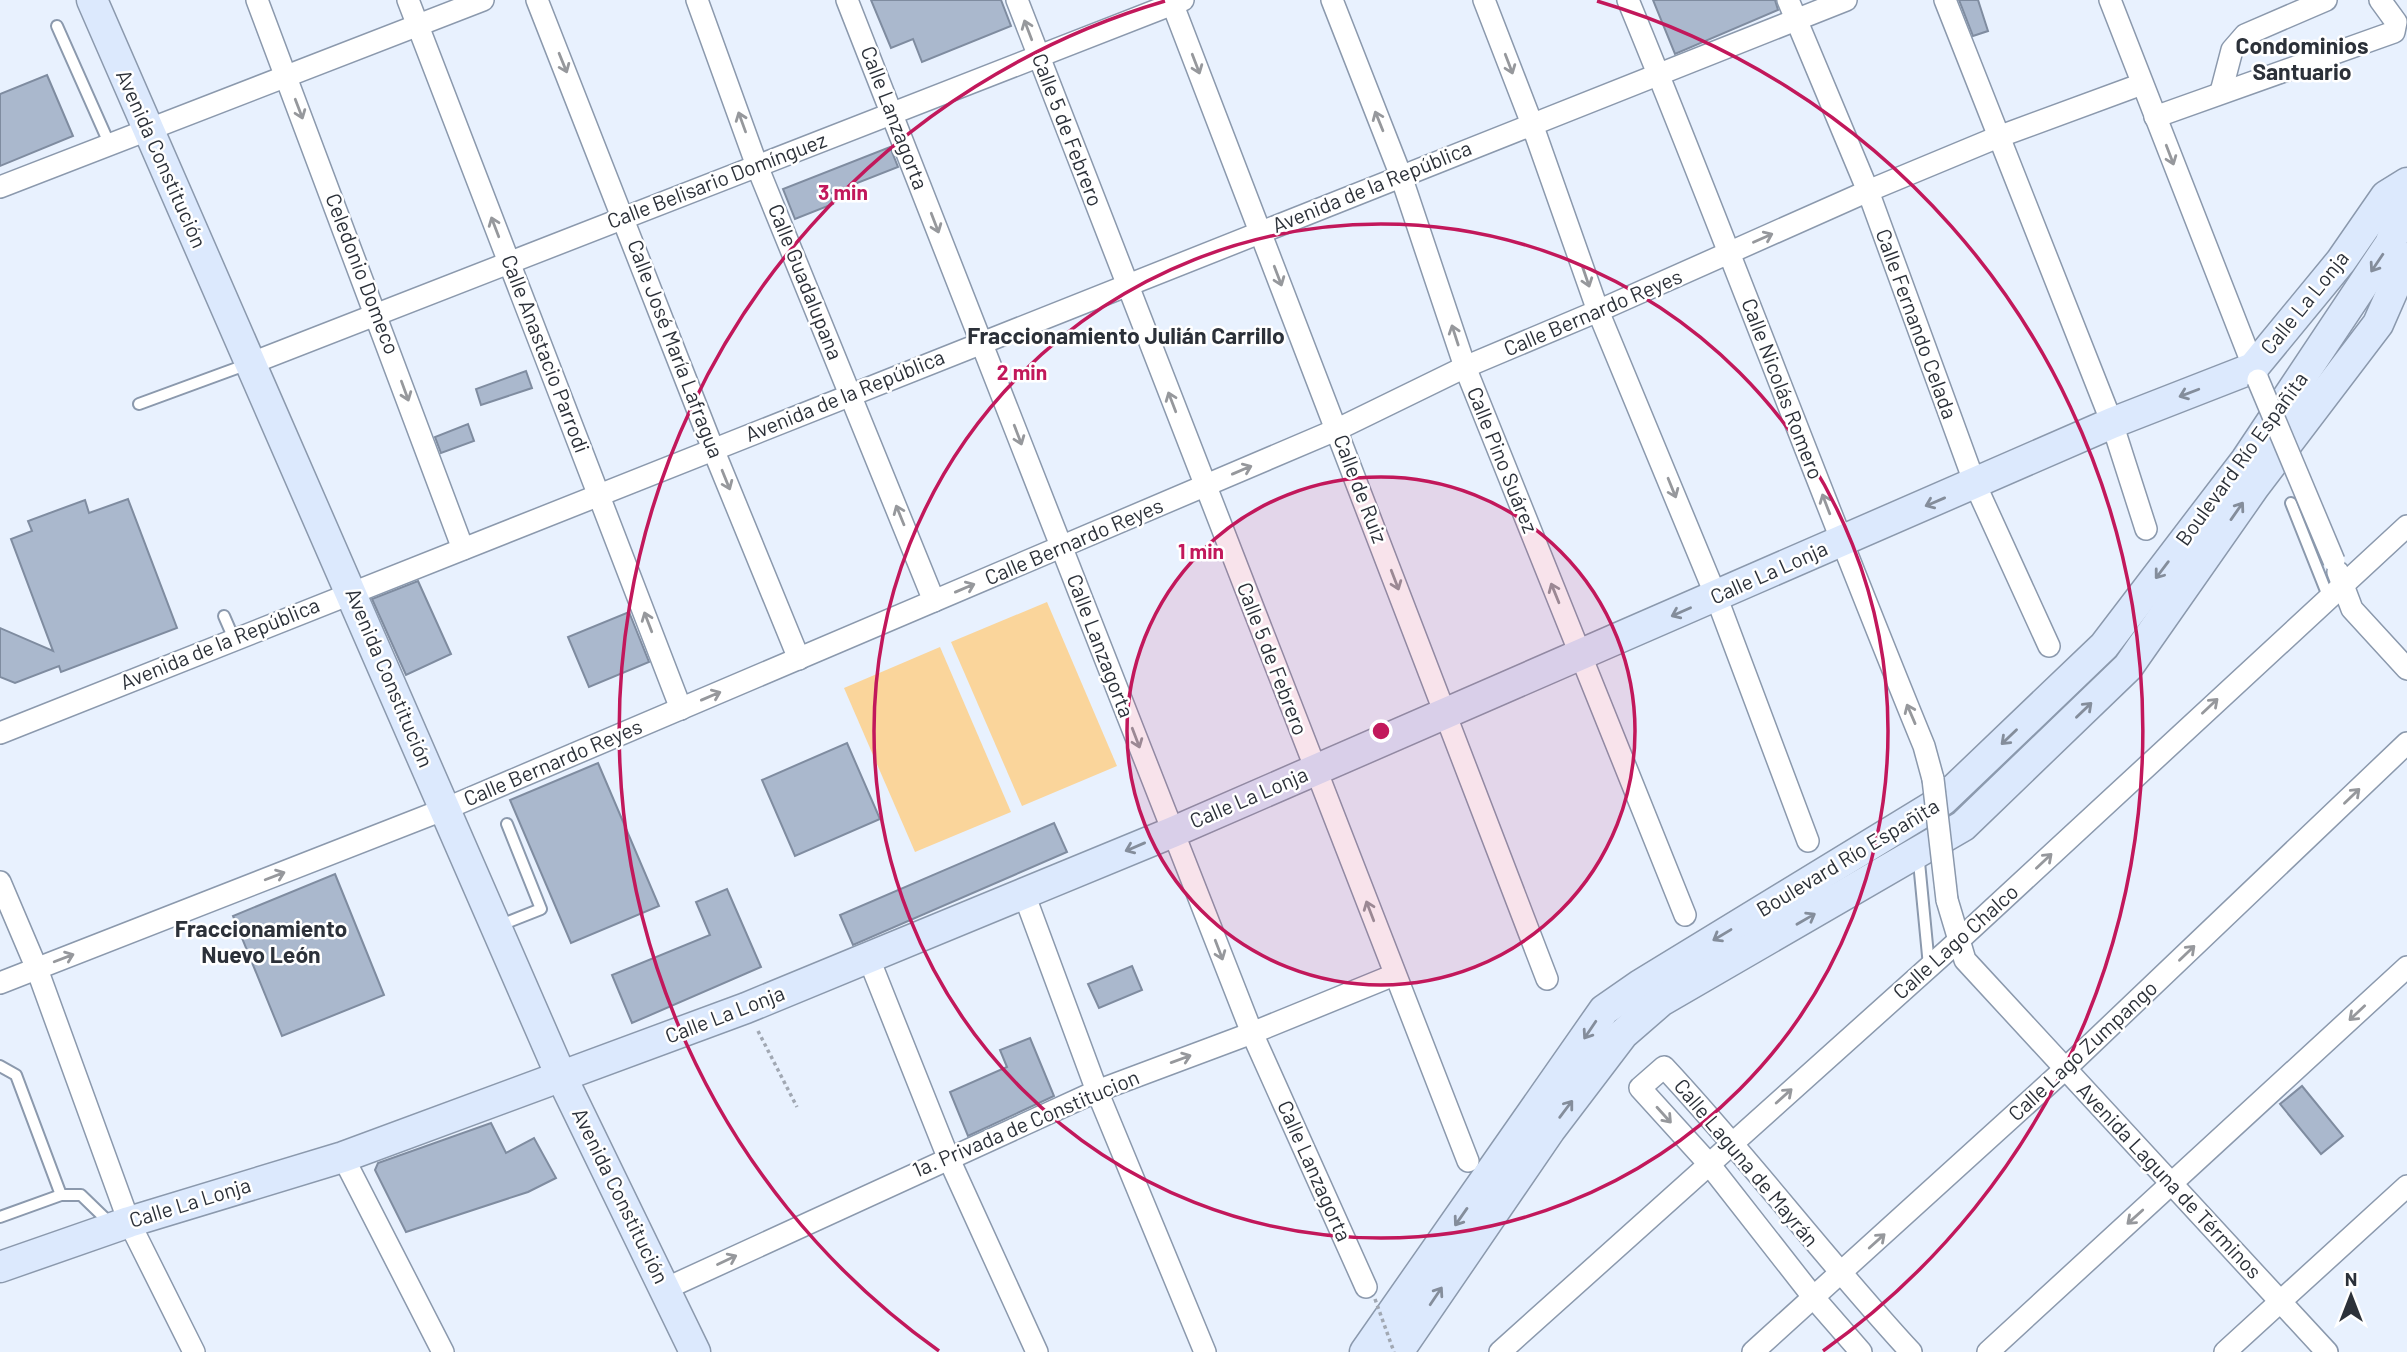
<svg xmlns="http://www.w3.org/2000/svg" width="2407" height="1352" font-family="Barlow,sans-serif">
	<rect width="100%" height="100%" fill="#e8f1fe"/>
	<g fill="#fad59b">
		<polygon points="1047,602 1117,766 1022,806 951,642"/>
		<polygon points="940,647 1011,812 915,852 844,688"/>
	</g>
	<g fill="#aab8cd" stroke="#7f8ca0" stroke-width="2">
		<polygon points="871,0 1001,0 1011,26 922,62 913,39 891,48"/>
		<polygon points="1653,0 1775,0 1778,10 1675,54"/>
		<polygon points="1959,0 1978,0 1988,31 1973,36"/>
		<polygon points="47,75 73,136 0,166 0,94"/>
		<polygon points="890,147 898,167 829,194 833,204 795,219 783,189"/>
		<polygon points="526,371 532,388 481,405 476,389"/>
		<polygon points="468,424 474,441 441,453 435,437"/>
		<polygon points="128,499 177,628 61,672 59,666 15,683 0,677 0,628 53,651 11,539 32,531 28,521 85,500 89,513"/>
		<polygon points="418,581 451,654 406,675 372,599"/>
		<polygon points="629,612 649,662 589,687 568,637"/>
		<polygon points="847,743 880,819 795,856 762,780"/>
		<polygon points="598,763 659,906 571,943 510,800"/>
		<polygon points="1054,823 1067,852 853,945 840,915"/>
		<polygon points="335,874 384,995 282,1036 233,916"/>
		<polygon points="727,889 761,967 632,1023 612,975 710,935 696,902"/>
		<polygon points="1132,966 1142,990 1099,1008 1088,984"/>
		<polygon points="1030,1038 1054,1096 968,1136 950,1092 1007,1067 1000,1050"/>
		<polygon points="2302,1086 2343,1136 2321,1154 2280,1104"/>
		<polygon points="491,1123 506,1153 534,1138 556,1178 528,1192 406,1232 375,1170 378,1163"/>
	</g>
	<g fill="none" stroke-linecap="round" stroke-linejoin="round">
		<g stroke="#8b99ad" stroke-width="14">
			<g id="lane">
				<polyline points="57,26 109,143"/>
				<polyline points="139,404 248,364"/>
				<polyline points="2291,503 2328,596"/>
				<polyline points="224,616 234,639"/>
				<polyline points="1919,862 1929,966"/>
				<polyline points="498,926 541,909 507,824"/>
				<polyline points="0,1066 16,1075 61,1195"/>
				<polyline points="0,1217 61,1195 81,1195 112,1225"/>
			</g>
		</g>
		<g stroke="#8b99ad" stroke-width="24">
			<g id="street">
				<polyline points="257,0 463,549"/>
				<polyline points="408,0 681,709"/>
				<polyline points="537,0 713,449 799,659"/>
				<polyline points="697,0 757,166 934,601"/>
				<polyline points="847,0 1252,1033 1366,1287"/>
				<polyline points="1017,0 1468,1161"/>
				<polyline points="1171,0 1547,979"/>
				<polyline points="1332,0 1401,176 1465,367 1685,915"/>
				<polyline points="1484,0 1532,124 1598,311 1716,596 1808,841"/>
				<path d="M1628 0C1730 248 1822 498 1924 746L1933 779"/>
				<polyline points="1788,0 1868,191 1975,484 2049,646"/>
				<polyline points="1945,0 2112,423 2146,529"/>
				<polyline points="2110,0 2257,376"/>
				<polyline points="2221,92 2232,50 2245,35 2326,0"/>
				<polyline points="2155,117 2394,32 2396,22 2380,0"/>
				<polyline points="0,187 483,0"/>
				<polyline points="252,363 1183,0"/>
				<polyline points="2338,572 2352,609 2407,669"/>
				<polyline points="0,733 1846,0"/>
				<polyline points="0,882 37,969 129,1222 194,1352"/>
				<polyline points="1024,894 1097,1091 1205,1352"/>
				<polyline points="1947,900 1965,960 2327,1352"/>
				<polyline points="869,959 948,1157 1037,1352"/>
				<polyline points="0,983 445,809 1338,429 1465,367 1598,311 1868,191 1998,137 2142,84"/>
				<polyline points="343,1157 443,1352"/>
				<polyline points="665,1289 1097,1091 1252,1033 1394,975"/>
				<polyline points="1500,1352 1957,942 2407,526"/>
				<polyline points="1753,1352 2065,1069 2407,743"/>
				<path d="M1861 1352 1814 1298 1709 1164 1640 1088 1664 1067C1750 1159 1825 1259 1911 1352"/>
				<polyline points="1988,1352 2407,967"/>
				<polyline points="2225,1352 2407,1186"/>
			</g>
		</g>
		<g stroke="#8b99ad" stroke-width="33">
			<g id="secondary">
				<polyline points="92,0 561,1076 695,1352"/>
				<polyline points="0,1267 129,1222 343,1157 746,1008 1173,832 2112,423 2253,368 2341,261 2386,196 2407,183"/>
				<polyline points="1365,1352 1604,1010 1640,985 1943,800 2104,646 2246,460 2390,244 2407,202"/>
				<polyline points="1398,1352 1550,1130 1623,1034 1661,1001 1963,826 2128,667 2254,487 2378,324 2407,258"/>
			</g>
		</g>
		<polyline stroke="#a1a8b3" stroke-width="3.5" stroke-dasharray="3.5 3.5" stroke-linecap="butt" points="758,1031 797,1107"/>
		<use href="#lane" stroke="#fff" stroke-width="10"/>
		<use href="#street" stroke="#fff" stroke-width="21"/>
		<use href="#secondary" stroke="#dce9fd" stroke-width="30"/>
		<g stroke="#8b99ad" stroke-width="24" stroke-linecap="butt">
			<g id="street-bridge">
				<polyline points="2258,380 2334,561"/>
				<polyline points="1933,779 1947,900"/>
			</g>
		</g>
		<polyline stroke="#a1a8b3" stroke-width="3.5" stroke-dasharray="3.5 3.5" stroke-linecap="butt" points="1375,1299 1394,1352"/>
		<use href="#street-bridge" stroke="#fff" stroke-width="21"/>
	</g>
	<defs><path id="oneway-shaft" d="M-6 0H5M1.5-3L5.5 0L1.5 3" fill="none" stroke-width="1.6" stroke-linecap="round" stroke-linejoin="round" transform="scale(1.75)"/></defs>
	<g stroke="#96989c">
		<use href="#oneway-shaft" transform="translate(1028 30) rotate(-111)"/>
		<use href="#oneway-shaft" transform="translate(563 63) rotate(68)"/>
		<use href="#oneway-shaft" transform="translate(1196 64) rotate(69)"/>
		<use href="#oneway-shaft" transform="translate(1509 64) rotate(69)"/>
		<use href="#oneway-shaft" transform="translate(299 109) rotate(69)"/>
		<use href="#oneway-shaft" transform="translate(1379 121) rotate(-112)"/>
		<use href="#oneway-shaft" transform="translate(742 122) rotate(-110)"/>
		<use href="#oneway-shaft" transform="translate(2170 155) rotate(69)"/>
		<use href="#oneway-shaft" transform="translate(935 223) rotate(69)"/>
		<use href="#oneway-shaft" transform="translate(495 227) rotate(-111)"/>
		<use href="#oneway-shaft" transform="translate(1763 238) rotate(-24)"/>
		<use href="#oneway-shaft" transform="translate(1278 276) rotate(69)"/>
		<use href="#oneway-shaft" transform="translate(1586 277) rotate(71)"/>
		<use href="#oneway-shaft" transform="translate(1455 335) rotate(-108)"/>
		<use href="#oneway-shaft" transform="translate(405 391) rotate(70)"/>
		<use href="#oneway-shaft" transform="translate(1172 402) rotate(-111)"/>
		<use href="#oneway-shaft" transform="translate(1018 435) rotate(69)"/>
		<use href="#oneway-shaft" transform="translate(1242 470) rotate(-23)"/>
		<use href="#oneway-shaft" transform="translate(726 480) rotate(68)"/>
		<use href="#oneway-shaft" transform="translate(1672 488) rotate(68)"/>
		<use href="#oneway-shaft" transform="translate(1826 504) rotate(-111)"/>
		<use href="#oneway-shaft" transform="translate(900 515) rotate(-112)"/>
		<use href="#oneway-shaft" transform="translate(1395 580) rotate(69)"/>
		<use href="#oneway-shaft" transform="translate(965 588) rotate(-23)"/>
		<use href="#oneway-shaft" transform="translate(1555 593) rotate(-112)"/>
		<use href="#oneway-shaft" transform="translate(648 622) rotate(-111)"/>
		<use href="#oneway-shaft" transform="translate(711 696) rotate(-23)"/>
		<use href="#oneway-shaft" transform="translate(2210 706) rotate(-43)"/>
		<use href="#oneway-shaft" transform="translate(1911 714) rotate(-113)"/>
		<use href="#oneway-shaft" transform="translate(1136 738) rotate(69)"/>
		<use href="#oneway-shaft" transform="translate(2352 796) rotate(-44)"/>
		<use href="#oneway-shaft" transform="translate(2044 861) rotate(-43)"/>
		<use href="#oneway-shaft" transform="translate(275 876) rotate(-21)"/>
		<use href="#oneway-shaft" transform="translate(1370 911) rotate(-111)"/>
		<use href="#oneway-shaft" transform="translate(1219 950) rotate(69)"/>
		<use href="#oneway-shaft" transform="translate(2187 953) rotate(-44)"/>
		<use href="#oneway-shaft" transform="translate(64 958) rotate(-21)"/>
		<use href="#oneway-shaft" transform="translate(2357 1013) rotate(137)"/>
		<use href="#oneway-shaft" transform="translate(1181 1059) rotate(-20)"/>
		<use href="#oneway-shaft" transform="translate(1784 1096) rotate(-42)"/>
		<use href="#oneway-shaft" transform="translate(1664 1115) rotate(48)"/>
		<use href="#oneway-shaft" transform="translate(2135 1217) rotate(138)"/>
		<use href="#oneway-shaft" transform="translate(1877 1241) rotate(-42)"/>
		<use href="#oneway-shaft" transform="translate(727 1260) rotate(-25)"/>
	</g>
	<g stroke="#848d9b">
		<use href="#oneway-shaft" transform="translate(2377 263) rotate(124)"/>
		<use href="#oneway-shaft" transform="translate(2189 393) rotate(159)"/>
		<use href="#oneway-shaft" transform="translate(1935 502) rotate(157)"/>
		<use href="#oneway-shaft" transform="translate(2237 511) rotate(-55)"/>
		<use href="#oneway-shaft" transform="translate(2162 570) rotate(127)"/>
		<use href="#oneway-shaft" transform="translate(1681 612) rotate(156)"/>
		<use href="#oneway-shaft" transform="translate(2084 710) rotate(-44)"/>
		<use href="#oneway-shaft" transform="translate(2009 737) rotate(136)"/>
		<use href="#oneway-shaft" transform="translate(1135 847) rotate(157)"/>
		<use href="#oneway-shaft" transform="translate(1806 919) rotate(-30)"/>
		<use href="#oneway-shaft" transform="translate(1722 935) rotate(149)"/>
		<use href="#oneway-shaft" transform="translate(1590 1030) rotate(124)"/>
		<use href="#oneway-shaft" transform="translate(1566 1109) rotate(-53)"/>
		<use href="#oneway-shaft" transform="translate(1461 1217) rotate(125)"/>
		<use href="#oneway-shaft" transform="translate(1436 1296) rotate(-56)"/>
	</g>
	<circle cx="1381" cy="731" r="254" fill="#c2185b" fill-opacity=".12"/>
	<g fill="none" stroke="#c2185b" stroke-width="3.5">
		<circle cx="1381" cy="731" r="254"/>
		<circle cx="1381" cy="731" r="507"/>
		<path d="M939 1351A761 761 0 0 1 1165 1M1597 1A761 761 0 0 1 1823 1351"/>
	</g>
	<g text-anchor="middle" stroke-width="5" stroke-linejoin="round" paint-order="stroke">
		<g font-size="21" fill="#2c3139" stroke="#fff">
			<text transform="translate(894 118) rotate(69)" y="7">Calle Lanzagorta</text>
			<text transform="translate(1067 130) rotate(69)" y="7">Calle 5 de Febrero</text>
			<text transform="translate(161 159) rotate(66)" y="7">Avenida Constitución</text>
			<text transform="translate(717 181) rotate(-21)" y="7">Calle Belisario Domínguez</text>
			<text transform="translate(1372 187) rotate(-22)" y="7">Avenida de la República</text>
			<text transform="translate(362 274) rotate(69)" y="7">Celedonio Domeco</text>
			<text transform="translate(805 282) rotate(68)" y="7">Calle Guadalupana</text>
			<text transform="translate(2305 303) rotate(-51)" y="7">Calle La Lonja</text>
			<text transform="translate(1593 313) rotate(-23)" y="7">Calle Bernardo Reyes</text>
			<text transform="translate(1916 324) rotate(70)" y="7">Calle Fernando Celada</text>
			<text transform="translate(675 349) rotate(69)" y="7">Calle José María Lafragua</text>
			<text transform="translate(545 354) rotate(69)" y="7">Calle Anastacio Parrodi</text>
			<text transform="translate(1782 389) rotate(69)" y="7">Calle Nicolás Romero</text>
			<text transform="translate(845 396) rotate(-22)" y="7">Avenida de la República</text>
			<text transform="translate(2242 459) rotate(-54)" y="7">Boulevard Río Españita</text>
			<text transform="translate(1502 460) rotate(68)" y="7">Calle Pino Suárez</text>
			<text transform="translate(1360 489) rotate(69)" y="7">Calle de Ruiz</text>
			<text transform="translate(1074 542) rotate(-23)" y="7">Calle Bernardo Reyes</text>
			<text transform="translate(1769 573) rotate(-24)" y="7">Calle La Lonja</text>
			<text transform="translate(220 644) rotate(-22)" y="7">Avenida de la República</text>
			<text transform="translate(1100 646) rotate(69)" y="7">Calle Lanzagorta</text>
			<text transform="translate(1272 659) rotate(69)" y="7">Calle 5 de Febrero</text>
			<text transform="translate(389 678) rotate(67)" y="7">Avenida Constitución</text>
			<text transform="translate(553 763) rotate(-23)" y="7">Calle Bernardo Reyes</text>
			<text transform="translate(1249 798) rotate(-23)" y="7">Calle La Lonja</text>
			<text transform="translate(1848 858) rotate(-31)" y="7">Boulevard Río Españita</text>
			<text transform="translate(1956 942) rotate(-42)" y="7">Calle Lago Chalco</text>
			<text transform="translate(725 1015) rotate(-21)" y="7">Calle La Lonja</text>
			<text transform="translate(2083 1051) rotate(-43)" y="7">Calle Lago Zumpango</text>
			<text transform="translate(1026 1124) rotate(-23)" y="7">1a. Privada de Constitucion</text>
			<text transform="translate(1746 1163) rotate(50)" y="7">Calle Laguna de Mayrán</text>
			<text transform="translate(1314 1171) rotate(66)" y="7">Calle Lanzagorta</text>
			<text transform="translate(2169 1181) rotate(47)" y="7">Avenida Laguna de Términos</text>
			<text transform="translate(620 1196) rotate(64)" y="7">Avenida Constitución</text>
			<text transform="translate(190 1203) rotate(-17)" y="7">Calle La Lonja</text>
		</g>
		<g font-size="23" font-weight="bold" fill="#2c3139" stroke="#fff">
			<text x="2302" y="54">Condominios<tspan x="2302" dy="26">Santuario</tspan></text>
			<text x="1126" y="344">Fraccionamiento Julián Carrillo</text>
			<text x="261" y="937">Fraccionamiento<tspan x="261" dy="26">Nuevo León</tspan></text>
		</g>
	</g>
	<circle cx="1381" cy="731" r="10" fill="#c2185b" stroke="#fff" stroke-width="3.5"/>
	<g font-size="21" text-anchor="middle" font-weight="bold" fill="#c2185b" stroke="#fff" stroke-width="5" stroke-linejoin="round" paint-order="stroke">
		<text x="843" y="200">3 min</text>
		<text x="1022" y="380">2 min</text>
		<text x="1201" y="559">1 min</text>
	</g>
	<g transform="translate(2351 1296)" stroke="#ffffff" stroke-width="5" paint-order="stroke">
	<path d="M0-5L12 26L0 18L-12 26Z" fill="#2c3139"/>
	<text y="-10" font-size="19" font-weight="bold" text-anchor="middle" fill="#2c3139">N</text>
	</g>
</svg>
